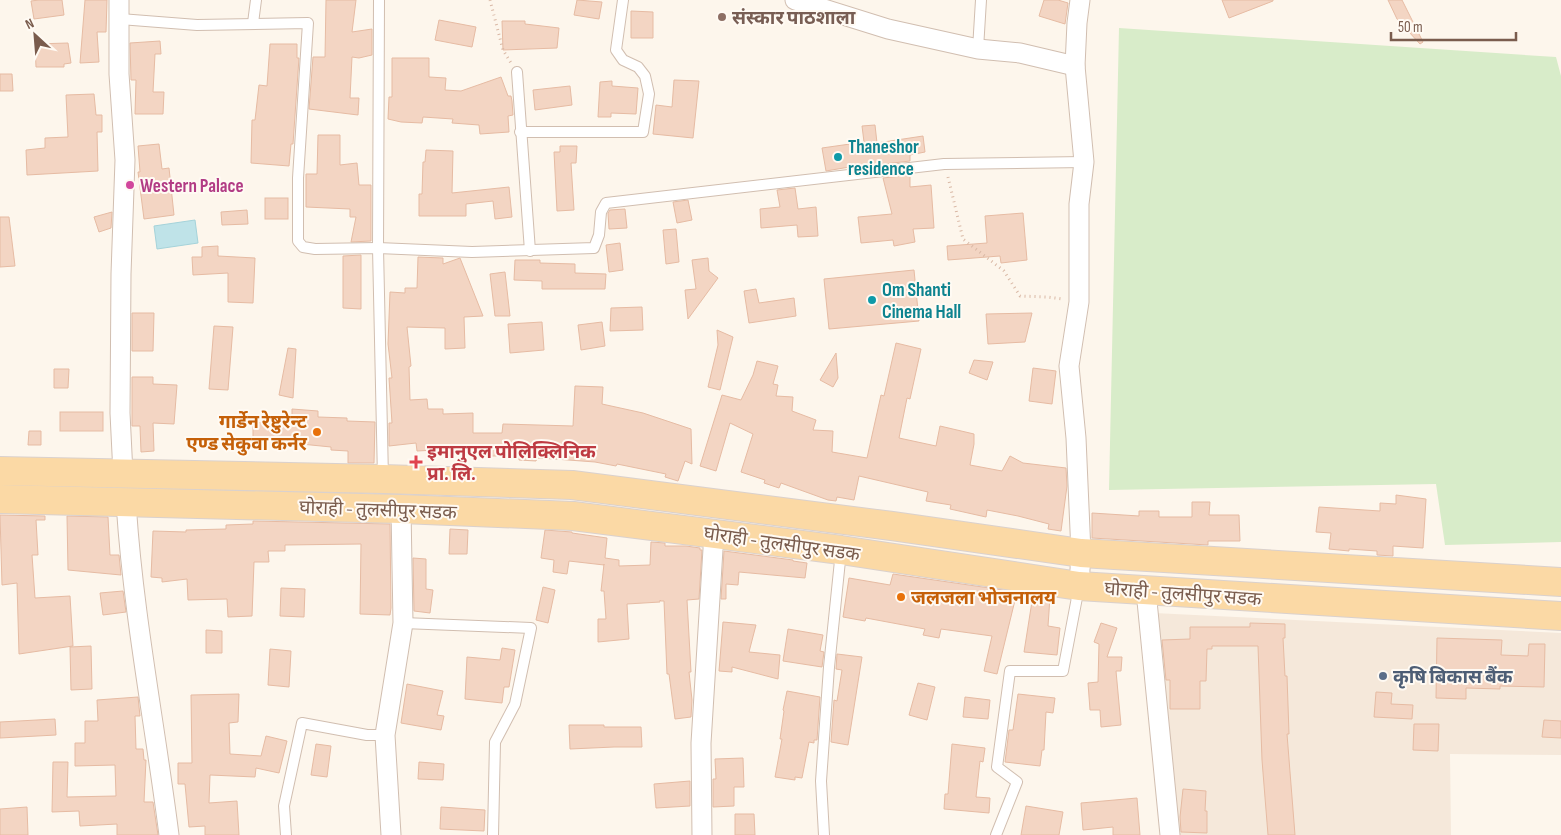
<svg xmlns="http://www.w3.org/2000/svg" width="1561" height="835" font-family="'Sofia Sans Condensed','Noto Sans Devanagari',sans-serif">
	<rect width="100%" height="100%" fill="#fdf6ec"/>
	<polygon fill="#f5e8da" points="1154,613 1561,633 1561,755 1450,754 1451,835 1175,835"/>
	<polygon fill="#d8ecc9" points="1119,28 1556,57 1561,76 1561,542 1445,545 1436,484 1109,490"/>
	<polygon fill="#bfe3e8" stroke="#a5d3da" points="195,220 198,243 157,249 154,226"/>
	<g fill="#f3d5c3" stroke="#e6bba3">
		<polygon points="39,0 62,0 64,15 34,19 31,1"/>
		<polygon points="85,0 107,0 106,32 97,32 99,62 80,63"/>
		<polygon points="326,0 356,0 352,32 372,29 372,55 359,58 352,57 350,98 359,98 358,115 309,109 313,57 325,57"/>
		<polygon points="577,0 602,2 599,19 574,15"/>
		<polygon points="1044,0 1058,0 1068,3 1065,24 1039,16"/>
		<polygon points="1222,0 1273,0 1273,1 1229,18"/>
		<polygon points="1388,0 1402,0 1423,42 1420,44 1397,19"/>
		<polygon points="631,11 653,12 653,38 631,38"/>
		<polygon points="439,20 476,27 472,47 435,40"/>
		<polygon points="502,21 525,21 525,24 559,28 557,48 503,50"/>
		<polygon points="160,41 161,54 155,54 153,92 164,92 163,114 135,114 136,80 131,80 130,43"/>
		<polygon points="68,43 71,63 64,64 64,67 36,67 35,44"/>
		<polygon points="270,44 297,44 297,58 299,58 293,144 291,144 289,166 251,163 252,120 255,120 259,85 267,86"/>
		<polygon points="392,58 429,58 429,77 446,78 445,90 461,91 501,77 508,96 511,96 512,101 513,115 508,116 509,132 480,134 479,125 452,123 453,119 423,117 422,123 401,122 388,119 389,97 392,97"/>
		<polygon points="0,74 12,74 13,91 0,91"/>
		<polygon points="674,80 699,81 693,138 653,134 656,105 672,107"/>
		<polygon points="612,81 612,86 638,88 636,114 611,113 611,117 598,117 600,82"/>
		<polygon points="570,86 572,105 535,110 533,90"/>
		<polygon points="94,94 96,115 102,115 102,132 97,132 98,171 27,175 26,150 45,148 45,138 68,137 66,95"/>
		<polygon points="875,125 877,143 923,136 925,152 910,155 910,161 867,166 867,164 826,171 822,148 864,142 862,126"/>
		<polygon points="318,135 340,135 340,165 357,163 359,185 371,185 371,241 351,242 356,217 350,217 350,209 306,207 306,174 317,174"/>
		<polygon points="159,144 162,169 169,168 174,215 144,219 138,172 140,172 138,146"/>
		<polygon points="560,146 577,146 576,163 571,163 574,210 557,211 554,152 560,152"/>
		<polygon points="426,150 453,151 452,193 509,187 512,217 495,219 493,201 466,204 466,216 419,216 419,194 422,194 423,162 425,162"/>
		<polygon points="910,175 910,187 931,185 934,228 913,229 915,242 894,246 893,240 861,243 858,217 892,214 883,178"/>
		<polygon points="795,188 798,209 816,207 818,236 798,237 797,225 761,228 760,209 780,207 777,190"/>
		<rect x="265" y="198" width="23" height="21"/>
		<polygon points="688,200 692,220 677,223 673,202"/>
		<polygon points="625,209 627,228 609,229 608,213 610,210"/>
		<polygon points="247,210 248,224 222,225 221,212"/>
		<polygon points="112,212 111,228 99,232 94,217"/>
		<polygon points="1023,213 1027,260 1001,263 1000,256 948,260 947,246 987,243 985,216"/>
		<polygon points="0,217 9,217 15,266 0,267"/>
		<polygon points="676,229 679,262 666,264 663,230"/>
		<polygon points="620,243 623,270 609,272 606,245"/>
		<polygon points="218,246 218,256 255,258 253,303 228,302 228,273 193,275 192,257 202,257 202,247"/>
		<polygon points="361,255 361,309 343,308 343,256"/>
		<polygon points="418,257 443,258 443,264 460,258 483,316 464,317 465,348 445,349 445,328 407,327 411,366 409,367 410,400 427,399 428,409 443,409 443,414 473,413 473,433 502,433 503,424 573,426 575,386 603,387 602,404 643,413 691,429 692,464 685,461 678,481 665,477 666,474 617,464 616,466 595,462 555,459 537,458 536,461 519,460 519,456 489,456 489,452 454,453 454,449 417,451 416,443 389,446 389,423 392,423 389,378 392,378 388,344 390,292 405,293 405,288 417,288"/>
		<polygon points="708,258 709,271 718,278 688,319 685,290 696,289 692,260"/>
		<polygon points="515,260 540,260 540,263 575,264 575,273 606,274 605,289 542,289 542,281 514,280"/>
		<polygon points="914,270 919,321 829,329 824,279"/>
		<polygon points="505,272 510,316 495,316 490,274"/>
		<polygon points="756,289 759,303 794,298 796,316 749,323 744,291"/>
		<polygon points="642,307 643,330 610,331 611,308"/>
		<polygon points="132,313 154,313 153,351 132,351"/>
		<polygon points="1032,313 1025,342 988,344 986,314"/>
		<polygon points="542,322 544,350 510,353 508,324"/>
		<polygon points="602,322 605,346 581,350 578,325"/>
		<polygon points="214,326 233,327 228,390 209,389"/>
		<polygon points="717,330 733,337 720,390 708,387 718,345"/>
		<polygon points="896,343 921,349 910,399 907,398 899,438 936,446 940,426 974,434 974,444 970,465 1002,471 1010,456 1023,463 1066,468 1067,486 1061,531 1048,529 1049,524 1018,516 987,510 986,517 950,509 951,505 926,501 928,492 859,476 854,500 837,497 836,501 828,500 781,483 779,488 764,483 765,480 741,472 753,434 730,423 716,471 700,466 722,395 741,400 753,375 757,361 778,366 773,384 778,385 776,396 793,397 792,411 816,420 813,430 833,431 832,452 867,458 881,395 884,396"/>
		<polygon points="288,348 296,349 293,398 279,395"/>
		<polygon points="836,353 838,378 833,387 820,380"/>
		<polygon points="974,360 993,362 987,380 969,373"/>
		<polygon points="1033,368 1056,371 1052,404 1029,401"/>
		<polygon points="54,369 69,369 68,388 54,388"/>
		<polygon points="132,377 153,377 153,384 177,385 174,424 153,423 154,451 141,452 140,426 132,426"/>
		<polygon points="292,409 318,411 318,417 347,418 347,421 375,422 374,463 348,463 348,451 331,450 331,447 291,443 291,441 277,439 253,440 253,422 292,426"/>
		<rect x="60" y="412" width="43" height="19"/>
		<polygon points="29,431 41,431 41,445 28,445"/>
		<polygon points="1396,495 1426,499 1423,548 1393,546 1393,556 1377,555 1377,551 1349,549 1349,551 1329,549 1331,533 1316,532 1319,507 1380,511 1380,503 1396,504"/>
		<polygon points="1192,502 1210,502 1209,515 1239,515 1240,541 1208,541 1208,545 1092,538 1092,513 1139,516 1139,511 1159,511 1159,517 1192,517"/>
		<polygon points="0,515 45,516 45,520 36,520 38,555 32,555 35,598 70,596 73,646 19,654 17,583 2,585"/>
		<polygon points="67,516 108,517 110,555 119,555 121,575 68,570"/>
		<polygon points="253,521 390,524 391,608 390,615 360,614 361,544 285,545 285,551 268,551 269,562 254,562 252,616 228,617 227,599 188,600 187,579 162,582 162,578 151,577 153,531 186,532 186,530 226,529 226,525 253,524"/>
		<polygon points="450,529 468,530 467,554 449,554"/>
		<polygon points="545,530 572,532 572,533 607,538 605,558 619,560 619,566 650,565 651,542 665,543 665,546 686,546 700,548 700,550 702,550 699,599 687,600 691,672 689,672 692,700 691,717 675,719 669,674 667,674 664,601 661,601 660,600 660,602 627,604 629,639 598,642 598,619 606,619 604,591 601,591 604,564 604,565 569,561 567,574 553,572 554,560 541,558"/>
		<polygon points="724,551 793,560 793,561 807,563 805,578 739,572 738,585 726,584 726,599 721,599"/>
		<polygon points="413,558 426,559 426,589 433,590 430,613 414,611"/>
		<polygon points="893,574 1017,592 997,674 984,671 992,636 941,629 939,638 923,635 925,629 866,618 865,621 843,617 849,578 890,585"/>
		<polygon points="543,587 555,590 548,623 536,620"/>
		<polygon points="281,588 305,589 304,617 280,616"/>
		<polygon points="123,591 126,612 103,615 100,593"/>
		<polygon points="1033,595 1050,597 1048,626 1060,628 1057,655 1024,652"/>
		<polygon points="723,622 756,625 749,652 780,655 778,679 732,667 732,672 719,671"/>
		<polygon points="1101,623 1117,628 1107,657 1122,657 1121,671 1116,671 1121,725 1101,727 1100,710 1090,710 1088,683 1098,682 1099,644 1094,642"/>
		<polygon points="1250,623 1285,624 1285,638 1283,638 1285,676 1287,676 1289,734 1287,734 1295,835 1268,835 1262,760 1258,646 1212,646 1212,649 1207,649 1206,681 1200,681 1200,709 1170,709 1170,680 1166,680 1162,640 1190,639 1190,627 1250,627"/>
		<polygon points="788,629 823,635 820,651 824,652 822,667 783,661"/>
		<polygon points="206,630 222,631 222,653 206,653"/>
		<polygon points="1437,638 1502,640 1501,655 1528,656 1529,644 1545,644 1544,687 1500,686 1500,689 1466,688 1466,699 1436,698"/>
		<polygon points="91,646 92,689 71,690 70,647"/>
		<polygon points="502,648 515,650 509,687 504,687 502,703 465,699 467,657 500,660"/>
		<polygon points="270,649 291,651 289,687 268,685"/>
		<polygon points="837,654 862,657 848,745 831,742 834,700 837,701 842,670 836,669"/>
		<polygon points="918,683 935,687 927,720 909,715"/>
		<polygon points="407,684 443,691 437,715 444,716 441,730 401,723"/>
		<polygon points="787,691 820,697 817,740 814,740 814,743 809,742 802,778 795,777 795,780 775,777 782,739 780,739 784,711 783,710"/>
		<polygon points="1376,692 1392,693 1391,704 1413,705 1412,719 1374,717"/>
		<polygon points="239,694 238,722 229,723 230,754 261,756 266,736 287,741 279,773 256,768 255,777 210,775 209,803 237,801 239,835 205,835 205,826 189,827 185,784 178,784 178,763 192,763 191,695"/>
		<polygon points="1018,694 1055,698 1053,713 1046,712 1044,750 1042,750 1040,766 1005,762 1009,730 1013,730"/>
		<polygon points="138,697 140,716 135,716 136,749 143,749 144,760 146,760 144,802 153,802 158,835 117,835 117,824 80,826 79,811 52,812 53,762 68,762 67,797 116,796 115,765 75,766 75,743 85,743 85,721 98,721 97,700"/>
		<polygon points="965,697 990,700 988,719 963,717"/>
		<polygon points="55,719 56,735 0,738 0,722"/>
		<polygon points="1544,720 1561,721 1561,738 1542,737"/>
		<polygon points="1414,724 1439,724 1438,751 1413,750"/>
		<polygon points="569,725 604,725 604,727 641,727 642,747 614,747 570,749"/>
		<polygon points="316,744 331,746 327,777 311,775"/>
		<polygon points="952,744 985,748 983,762 980,761 976,797 990,798 989,813 944,809 945,794 948,794"/>
		<polygon points="743,758 744,787 734,787 734,806 713,807 713,779 716,779 715,759"/>
		<polygon points="419,762 444,764 443,780 418,779"/>
		<polygon points="690,781 690,806 656,808 654,784"/>
		<polygon points="1183,789 1206,791 1205,811 1207,811 1207,833 1181,832 1180,817"/>
		<polygon points="1137,798 1140,835 1113,835 1113,827 1083,830 1081,803"/>
		<polygon points="1026,806 1063,812 1059,835 1021,835"/>
		<polygon points="27,807 28,835 0,835 0,809"/>
		<polygon points="441,807 485,810 484,831 440,829"/>
		<polygon points="735,814 754,814 755,835 735,835"/>
	</g>
	<g fill="none" stroke-linecap="round" stroke-linejoin="round">
		<g stroke="#d1beb0" stroke-width="12">
			<g id="lane">
				<polyline points="379,0 378,248 383,478"/>
				<polyline points="120,19 197,25 308,23 298,178 298,241 303,247 315,249 378,248 472,252 594,248 599,235 601,212 606,203 944,164 1084,162"/>
				<polyline points="253,23 256,0"/>
				<polyline points="978,49 981,0"/>
				<polyline points="517,72 530,251"/>
				<polyline points="520,132 643,132 649,94 645,76 638,67 623,60 616,50 623,0"/>
				<polyline points="403,623 531,628 515,704 495,742 493,835"/>
				<polyline points="286,835 284,806 302,723 367,735 385,735"/>
				<polyline points="824,835 821,781 829,667 841,551"/>
				<polyline points="996,835 1017,782 997,767 1010,671 1063,671 1079,587"/>
			</g>
		</g>
		<g stroke="#d1beb0" stroke-width="21">
			<g id="street">
				<polyline points="119,0 119,74 125,160 121,274 120,413 123,474"/>
				<polyline points="795,0 888,29 978,49 1020,53 1075,66"/>
				<path d="M126 502C133 614 155 724 169 835"/>
				<polyline points="1079,586 1081,553 1076,438 1069,366 1079,302 1079,204 1084,162 1075,66 1077,23 1080,0"/>
				<polyline points="1146,591 1170,835"/>
				<polyline points="391,835 385,735 403,623 401,509"/>
				<polyline points="702,835 701,743 714,533"/>
			</g>
		</g>
		<g stroke="#dad1cd" stroke-width="30">
			<g id="primary">
				<polyline points="0,471 383,479 572,485 892,526 1081,553 1561,582"/>
				<polyline points="0,499 401,509 573,516 841,550 1079,586 1561,616"/>
			</g>
		</g>
		<g stroke="#d9b8a5" stroke-width="3" stroke-dasharray="1 4" stroke-linecap="butt">
			<polyline points="490,0 503,50 511,63"/>
			<polyline points="948,177 963,239 1004,271 1020,296 1047,297 1063,299"/>
		</g>
		<use href="#lane" stroke="#fff" stroke-width="10"/>
		<use href="#street" stroke="#fff" stroke-width="19"/>
		<use href="#primary" stroke="#fbd9a5" stroke-width="28"/>
	</g>
	<circle fill="#8d6e63" stroke="#fffaf3" stroke-width="2" cx="722" cy="17" r="5"/>
	<g fill="#0f9aa8" stroke="#fffaf3" stroke-width="2">
		<circle cx="838" cy="157" r="5"/>
		<circle cx="872" cy="300" r="5"/>
	</g>
	<circle fill="#d1479c" stroke="#fffaf3" stroke-width="2" cx="130" cy="185" r="5"/>
	<g fill="#e8710a" stroke="#fffaf3" stroke-width="2">
		<circle cx="317" cy="432" r="5"/>
		<circle cx="901" cy="597" r="5"/>
	</g>
	<path fill="#e0444e" stroke="#fffaf3" stroke-width="2" d="M413.5 454.5h5v5h5v5h-5v5h-5v-5h-5v-5h5z"/>
	<circle fill="#5c6f8a" stroke="#fffaf3" stroke-width="2" cx="1383" cy="676" r="5"/>
	<g text-anchor="middle" stroke-width="4" stroke-linejoin="round" paint-order="stroke">
		<g font-size="19" font-weight="bold" fill="#785e54" stroke="#fffaf3" text-anchor="start">
			<text x="732" y="24">संस्कार पाठशाला</text>
		</g>
		<g font-size="19" font-weight="bold" fill="#0d838f" stroke="#fffaf3" text-anchor="start">
			<text x="848" y="153">Thaneshor<tspan x="848" dy="22">residence</tspan></text>
			<text x="882" y="296">Om Shanti<tspan x="882" dy="22">Cinema Hall</tspan></text>
		</g>
		<g font-size="19" font-weight="bold" fill="#b23c85" stroke="#fffaf3" text-anchor="start">
			<text x="140" y="192">Western Palace</text>
		</g>
		<g font-size="19" font-weight="bold" fill="#c56008" stroke="#fffaf3" text-anchor="end">
			<text x="307" y="428">गार्डेन रेष्टुरेन्ट<tspan x="307" dy="22">एण्ड सेकुवा कर्नर</tspan></text>
			<text x="911" y="604" text-anchor="start">जलजला भोजनालय</text>
		</g>
		<g font-size="19" font-weight="bold" fill="#be3a42" stroke="#fffaf3" text-anchor="start">
			<text x="427" y="458">इमानुएल पोलिक्लिनिक<tspan x="427" dy="22">प्रा. लि.</tspan></text>
		</g>
		<g font-size="19" fill="#7a5c4d" stroke="#fffaf3">
			<text transform="translate(378 509) rotate(2)" y="7">घोराही - तुलसीपुर सडक</text>
			<text transform="translate(782 543) rotate(8)" y="7">घोराही - तुलसीपुर सडक</text>
			<text transform="translate(1183 593) rotate(4)" y="7">घोराही - तुलसीपुर सडक</text>
		</g>
		<g font-size="19" font-weight="bold" fill="#4e5e75" stroke="#fffaf3" text-anchor="start">
			<text x="1393" y="683">कृषि बिकास बैंक</text>
		</g>
	</g>
	<g transform="translate(35 35) rotate(334)" stroke="#fffaf3" stroke-width="4" paint-order="stroke">
	<path d="M0-4L9 19L0 12L-9 19Z" fill="#7a5c4d"/>
	<text y="-8" font-size="14" font-weight="bold" text-anchor="middle" fill="#7a5c4d">N</text>
	</g>
	<path d="M1391 32v8h125v-8" fill="none" stroke="#7a5c4d" stroke-width="2.5"/>
	<text x="1398" y="32" font-size="15" fill="#7a5c4d" stroke="#fffaf3" stroke-width="4" paint-order="stroke">50 m</text>
</svg>
